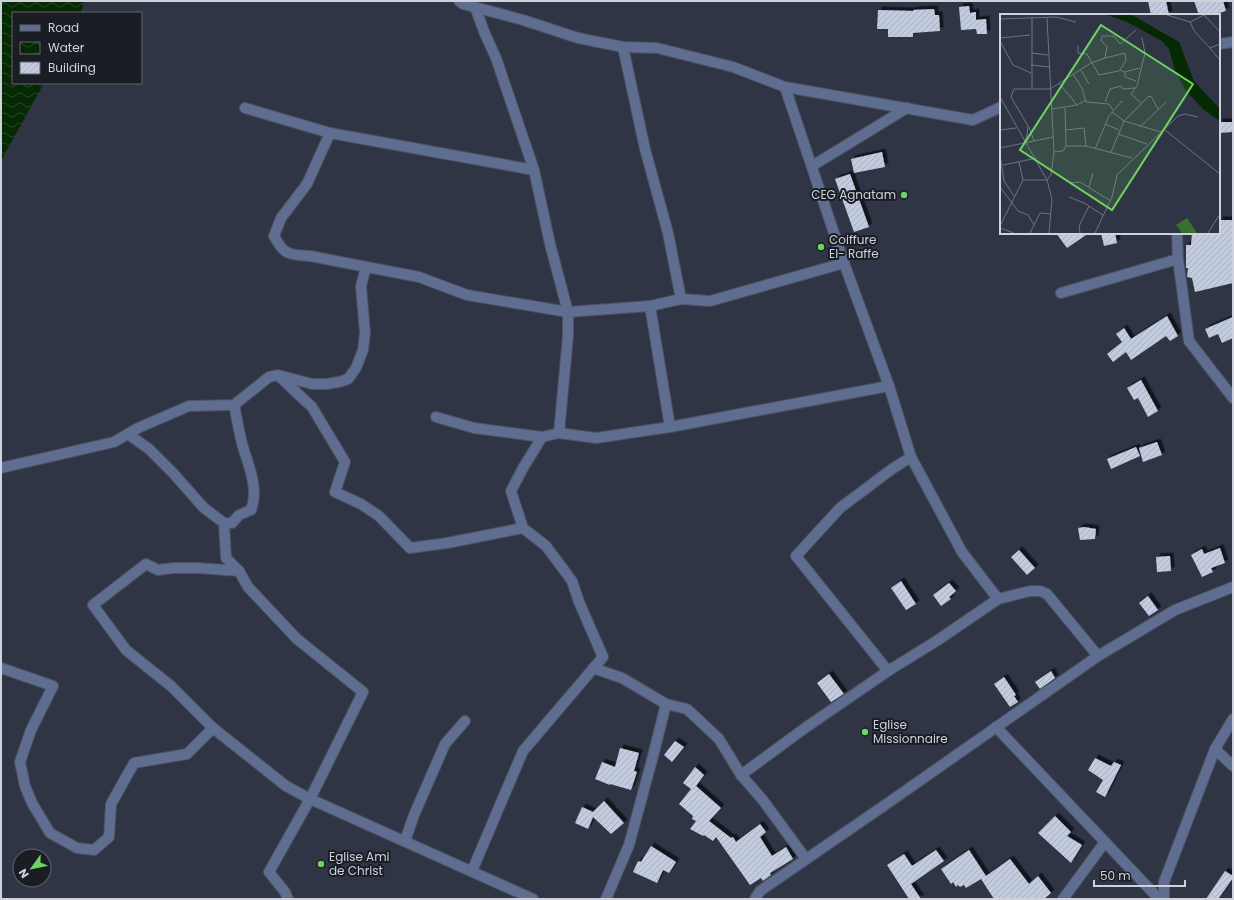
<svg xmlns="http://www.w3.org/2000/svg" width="1234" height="900" font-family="Poppins,sans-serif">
	<defs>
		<pattern id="water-waves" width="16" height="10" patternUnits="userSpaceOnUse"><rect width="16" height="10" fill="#052902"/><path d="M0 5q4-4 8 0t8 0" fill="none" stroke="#284726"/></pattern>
		<pattern id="building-hatch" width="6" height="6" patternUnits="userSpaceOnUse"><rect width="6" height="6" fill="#c3cbdf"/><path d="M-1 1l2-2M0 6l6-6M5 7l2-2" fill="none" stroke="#a8afc0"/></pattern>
		<filter id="shadow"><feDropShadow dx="3.5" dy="-3.5" stdDeviation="0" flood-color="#0009"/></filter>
	</defs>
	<rect width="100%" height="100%" fill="#2f3545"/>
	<polygon fill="url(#water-waves)" points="1,1 84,1 81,13 13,13 13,83 44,83 1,161"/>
	<g fill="url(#building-hatch)" filter="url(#shadow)">
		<polygon points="1148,1 1166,1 1169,15 1151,15"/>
		<polygon points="1194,1 1223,1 1226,11 1212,15 1199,15"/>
		<polygon points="969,6 970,13 976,12 976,20 986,19 987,34 977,34 976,29 961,30 959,7"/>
		<polygon points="934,9 935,15 939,15 940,31 913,33 913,37 888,37 888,29 877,29 878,10 913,11 913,10"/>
		<polygon points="1219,122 1233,122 1233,132 1219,133"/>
		<polygon points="882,152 885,167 854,173 851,159"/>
		<polygon points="850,174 869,227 854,232 835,179"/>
		<polygon points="1219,220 1233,220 1233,283 1195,292 1192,278 1187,277 1188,268 1186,268 1186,245 1191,245 1192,233 1219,233"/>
		<polygon points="1056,233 1089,233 1067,248"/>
		<polygon points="1101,233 1115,233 1117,243 1104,246"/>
		<polygon points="1167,316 1178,336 1170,341 1166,336 1131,360 1126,352 1113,362 1107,354 1122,342 1116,334 1124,328 1131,339"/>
		<polygon points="1233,317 1233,338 1222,343 1218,334 1209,338 1205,329"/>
		<polygon points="1141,380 1158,411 1148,417 1138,398 1134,400 1127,388"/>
		<polygon points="1157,442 1162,455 1143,462 1139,448"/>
		<polygon points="1136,447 1140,456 1111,469 1107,459"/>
		<polygon points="1084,527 1096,529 1095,539 1080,540 1078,528"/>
		<polygon points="1220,548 1225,563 1211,568 1213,572 1202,577 1191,555 1202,549 1204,554"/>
		<polygon points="1019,550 1035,568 1027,575 1011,557"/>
		<polygon points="1170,556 1171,571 1157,572 1156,557"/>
		<polygon points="901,581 916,604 906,610 891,588"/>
		<polygon points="949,583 956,591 949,597 951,599 941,606 933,595"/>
		<polygon points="1148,596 1158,610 1149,616 1139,603"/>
		<polygon points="1051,671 1055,678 1040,689 1035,682"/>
		<polygon points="829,674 844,694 831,702 817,683"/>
		<polygon points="1004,677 1016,695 1014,696 1018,702 1010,707 994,684"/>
		<polygon points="675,741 684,747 672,762 664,755"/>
		<polygon points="620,748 639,753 634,771 637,772 631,790 610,784 610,785 595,779 602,762 615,767"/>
		<polygon points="1095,758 1111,766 1114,762 1121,765 1105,797 1096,792 1103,780 1088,770"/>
		<polygon points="695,767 704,775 696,786 721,808 709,821 731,838 733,837 736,842 760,824 766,832 760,837 772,856 786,847 793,859 770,873 771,875 763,881 761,878 750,885 716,837 713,841 704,835 703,836 690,829 696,821 692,819 693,816 679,804 691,789 683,783"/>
		<polygon points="604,801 624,823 611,834 593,817 588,829 575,823 582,807 593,812"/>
		<polygon points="1055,816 1071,832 1067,836 1082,845 1071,863 1038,833"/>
		<polygon points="651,846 676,862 669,873 663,870 657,883 633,872 638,861 641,862"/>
		<polygon points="936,850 944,861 911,884 921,899 909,899 887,865 904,854 912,866"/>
		<polygon points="969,850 986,876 1010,859 1029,884 1038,876 1051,893 1044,899 994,899 981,879 966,888 964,885 960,887 958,885 956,887 953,882 951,884 941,869"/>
		<polygon points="1225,871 1233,876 1233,878 1218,899 1206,899"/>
	</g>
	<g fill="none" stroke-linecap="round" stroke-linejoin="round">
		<g stroke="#4b5160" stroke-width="12">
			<g id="minor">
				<polyline points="459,1 463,4 523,20 578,38 623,47 657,48 733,67 785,87 973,120 1001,107"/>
				<polyline points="475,7 485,34 496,58 534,170 550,244 568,312 568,336 559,433"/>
				<polyline points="1219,44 1233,42"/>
				<polyline points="623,47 645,149 668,233 681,299"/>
				<polyline points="785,87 844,263 889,386 911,457 962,552 998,599"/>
				<polyline points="245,108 330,133 534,170"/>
				<path d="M330 133 307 184 281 218 274 236C284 255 289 255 310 256L419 277 467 295 568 312 650 306 681 299 710 301 844 263"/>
				<polyline points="812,166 907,108"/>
				<polyline points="1177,233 1178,259 1189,341 1233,398"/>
				<polyline points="1061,293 1178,259"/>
				<polyline points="650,306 670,427"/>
				<polyline points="281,378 312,407 345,462 335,492 361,504 379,516 410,548 447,543 523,528"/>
				<polyline points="436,417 474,428 542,437 559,433 596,438 670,427 889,386"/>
				<polyline points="128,434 149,449 173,473 204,508 224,523 226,558 239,571"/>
				<polyline points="1,468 114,442 138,428 189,406 234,405 269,377 278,375 312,384 327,384 339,382 348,379 356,368 363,350 365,333 361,286 366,267"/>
				<path d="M224 523H232L239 515 251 510C259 489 249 467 243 447 239 433 237 419 234 405"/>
				<polyline points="1,668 53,686 31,730 20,762 25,786 32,803 50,833 77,848 94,850 109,837 111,804 134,763 187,754 213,728 286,786 310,799 533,899"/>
				<polyline points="593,668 622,678 666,704 653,756 629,845 606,899"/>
				<polyline points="888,671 796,556 840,508 892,469 911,457"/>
				<polyline points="666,704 687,709 719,739 741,775 762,799 806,859"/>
				<polyline points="996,727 1159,899"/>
				<polyline points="213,728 171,686 126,650 93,605 146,564 158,570 173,568 198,568 239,571 248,587 297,639 363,692 310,799 269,872 285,892 288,899"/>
				<polyline points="1215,749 1233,766"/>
				<polyline points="741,775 805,728 888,671 938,640 998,599 1030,591 1040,591 1047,594 1098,656"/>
				<polyline points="405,841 414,815 445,744 465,721"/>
				<polyline points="472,871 523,751 603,657 579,602 572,581 546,546 523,528 511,491 523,468 542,437"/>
				<polyline points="755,899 760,891 885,805 1098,656 1175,610 1233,587"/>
				<polyline points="1063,899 1105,842"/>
				<polyline points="1164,899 1164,882 1215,749 1233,719"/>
			</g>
		</g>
		<use href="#minor" stroke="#5f6d90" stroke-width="10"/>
	</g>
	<g fill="#6ed360" stroke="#1a1d24" stroke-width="1.5">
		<circle cx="904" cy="195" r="4"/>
		<circle cx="821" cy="247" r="4"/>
		<circle cx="865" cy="732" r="4"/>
		<circle cx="321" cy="864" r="4"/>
	</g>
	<g text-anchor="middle" stroke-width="4" stroke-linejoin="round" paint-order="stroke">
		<g font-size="12" fill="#cdd2dc" stroke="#1a1d24" text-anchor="start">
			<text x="896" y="199" text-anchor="end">CEG Agnatam</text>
			<text x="829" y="244">Coiffure<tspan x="829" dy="14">El- Raffe</tspan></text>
			<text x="873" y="729">Eglise<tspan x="873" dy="14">Missionnaire</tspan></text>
			<text x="329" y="861">Eglise Ami<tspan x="329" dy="14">de Christ</tspan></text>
		</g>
	</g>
	<g transform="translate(1000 14)">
		<rect width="220" height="220" fill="#2f3545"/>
		<path d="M187 204 197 219H182L176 211Z" fill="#3a7032"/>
		<path d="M107 1H132L179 28 194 67 220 95V107L204 96 186 77 175 56 169 35 162 27 127 8Z" fill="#052902"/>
		<path fill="none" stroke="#6e7481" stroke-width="1" d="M167 1 190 8M204 1 190 8 195 18 210 34 220 30M204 1 220 18M47 4 54 138 51 161 47 166 52 185 49 219M0 5 56 3 76 8M0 24 30 21M0 27 13 51 31 59M78 32V39L87 40 99 61 119 57 126 47 125 39 105 44M210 34 220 46M31 39 48 41M31 51 49 53M81 56 89 70M120 56 125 58 140 54M125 58V63L136 67M73 60 82 74 86 88 109 90 113 96M59 69 77 91 86 86M32 74V4M0 83 47 166H23M105 88 110 75 121 72 123 75 135 74M142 90 131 80 137 72 145 39 142 24M52 95 77 91M112 98 124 107 161 118M105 110 119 116M29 113 34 127M140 113 166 88M0 116 16 114M66 116 84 114 86 132M165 116 220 160M118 120 147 130M24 129 53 123M66 132H86L132 144M0 134 24 129 27 121 28 112 11 83 14 75H50L91 49 105 44 107 33 101 26 102 22H114L120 30 136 16M95 135 109 102 122 87M54 138 63 137 66 132 65 94M111 138 124 107 148 83 151 82 158 95M0 141 4 167 14 182M3 151 37 144M71 169 80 168 111 187M0 173 18 197 28 201 34 211M89 173 93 159M69 183 84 189 103 201M0 212 23 166 19 148M0 214 14 219M30 219 40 199 51 200M80 219 79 212 89 192M95 219 112 183 117 161 178 102 185 100 198 103M208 219 220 200"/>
		<path fill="#6ed360" fill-opacity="0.15" stroke="#6ed360" stroke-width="2" d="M101 11 193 70 112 196 20 136Z"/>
		<rect width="220" height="220" fill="none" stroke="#cdd2dc" stroke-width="2"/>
	</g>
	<rect width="1234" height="900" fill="none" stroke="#cdd2dc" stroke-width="4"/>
	<rect x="12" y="12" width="130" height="72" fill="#1a1d24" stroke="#62656e"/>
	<rect x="20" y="25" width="20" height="6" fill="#5f6d90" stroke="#62656e"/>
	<text x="48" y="32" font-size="12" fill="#cdd2dc">Road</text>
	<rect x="20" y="42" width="20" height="12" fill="url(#water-waves)" stroke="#62656e"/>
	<text x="48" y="52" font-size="12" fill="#cdd2dc">Water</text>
	<rect x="20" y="62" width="20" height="12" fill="url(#building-hatch)" stroke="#62656e"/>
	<text x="48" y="72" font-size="12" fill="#cdd2dc">Building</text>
	<g transform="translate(32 868) rotate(237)"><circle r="19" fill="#1a1d24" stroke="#62656e"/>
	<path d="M0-3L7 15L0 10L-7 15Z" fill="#6ed360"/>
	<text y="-6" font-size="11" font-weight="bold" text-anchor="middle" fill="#cdd2dc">N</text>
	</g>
	<path d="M1094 880v6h91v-6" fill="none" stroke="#cdd2dc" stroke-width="2"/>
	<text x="1100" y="880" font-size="12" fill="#cdd2dc" stroke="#1a1d24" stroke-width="3" paint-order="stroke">50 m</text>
</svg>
